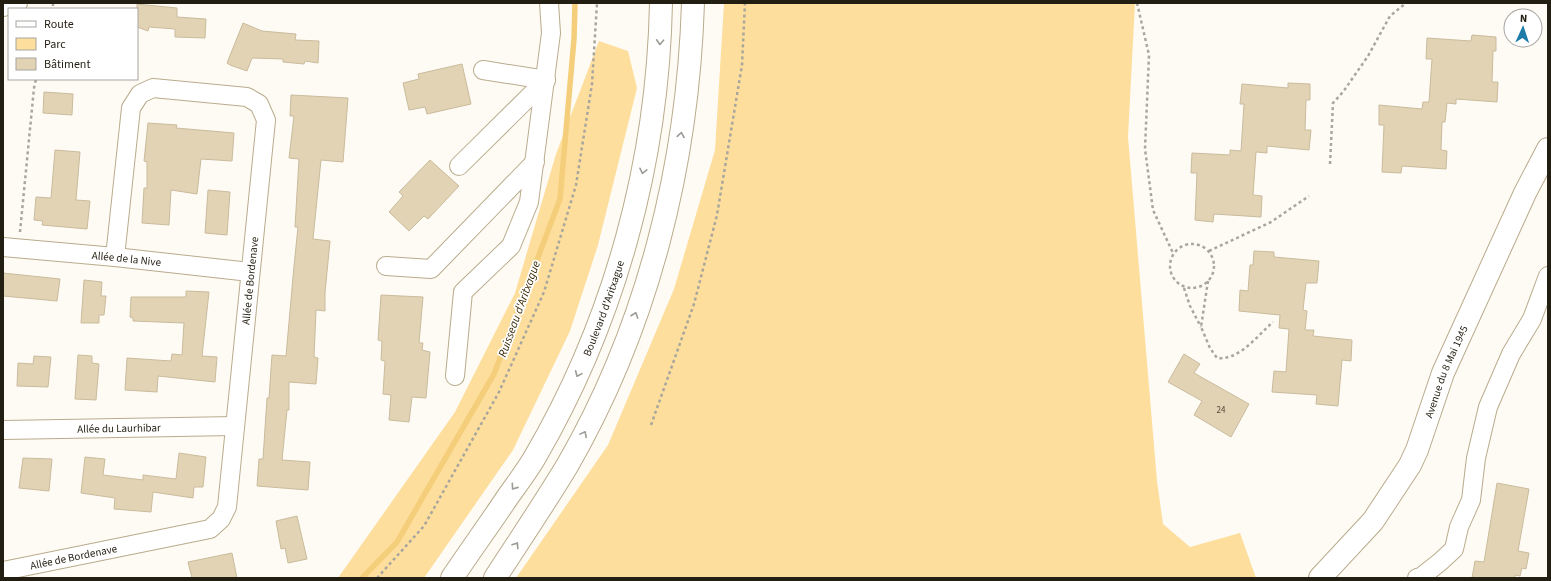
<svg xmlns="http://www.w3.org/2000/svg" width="1551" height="581" font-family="'Source Sans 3',sans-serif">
	<rect width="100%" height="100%" fill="#fefbf5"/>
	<g fill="#fdde9c">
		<polygon points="724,3 1135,3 1128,137 1157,481 1163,524 1190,547 1240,533 1256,578 516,578 608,445 674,289 715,150"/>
		<polygon points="599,41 628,51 637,88 598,245 570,331 513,450 424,578 338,578 455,412 515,293 556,154"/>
	</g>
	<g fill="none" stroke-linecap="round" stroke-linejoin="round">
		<polyline stroke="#f5ce7b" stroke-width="5.5" points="362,578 397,542 494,374 560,199 574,39 575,3"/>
	</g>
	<g fill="#e2d3b4" stroke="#cabb9c">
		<polygon points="137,4 177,8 177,17 206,19 205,38 175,37 175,29 149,27 148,31 137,27"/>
		<polygon points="243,23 262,31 296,34 295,40 319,41 318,63 305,61 304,64 283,62 283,59 252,58 247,71 230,65 227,63"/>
		<polygon points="1472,35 1496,37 1496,51 1493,51 1492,82 1498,82 1497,102 1456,99 1456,104 1447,103 1445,122 1442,122 1441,150 1447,151 1446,169 1402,166 1401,173 1382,172 1384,125 1379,125 1379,105 1422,109 1423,102 1429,102 1432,59 1426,59 1427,38 1471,41"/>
		<polygon points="462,64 471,104 427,114 425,107 409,110 403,83 419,79 418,74"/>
		<polygon points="1288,83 1310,84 1310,100 1306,100 1305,130 1311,130 1309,150 1267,146 1267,153 1256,152 1253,195 1262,196 1261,217 1214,214 1213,222 1195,220 1197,173 1191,173 1192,153 1230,155 1230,150 1241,151 1244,104 1240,104 1242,84 1288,88"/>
		<polygon points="44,92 73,94 72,115 43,113"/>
		<polygon points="291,95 348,98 343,162 321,160 313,239 330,241 325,293 325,311 316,310 314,357 318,358 316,384 289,382 289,410 287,410 282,460 310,462 308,490 257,486 259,459 263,459 267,398 269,398 272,355 286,356 294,266 298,227 295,227 299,159 289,158 294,116 290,116"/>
		<polygon points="148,123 177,125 176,128 234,133 232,161 201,159 197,194 171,190 169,225 142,223 144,188 147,188 147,162 144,161"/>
		<polygon points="55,150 80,152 76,200 90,201 87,229 42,225 43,221 34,220 36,197 51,198"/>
		<polygon points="430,160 459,186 428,219 424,216 409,231 389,212 403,196 399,192"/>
		<polygon points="208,190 230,192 227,235 205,233"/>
		<polygon points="1254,251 1274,252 1274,257 1319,261 1317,283 1306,283 1303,310 1307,311 1305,330 1314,330 1313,336 1352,340 1351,361 1342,360 1338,406 1316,404 1317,395 1272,392 1274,371 1286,372 1289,329 1279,328 1280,315 1239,311 1240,290 1248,291 1250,265 1253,265"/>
		<polygon points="3,273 60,279 57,301 3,296"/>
		<polygon points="84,280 102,282 101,296 106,296 104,315 99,315 99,323 81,323"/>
		<polygon points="186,291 209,292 202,356 217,357 215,382 158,376 157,392 125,390 127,358 171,361 172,354 182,355 184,323 133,321 133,318 130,317 131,297 186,297"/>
		<polygon points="381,295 423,297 419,343 423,343 422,350 430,352 426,398 412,397 409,422 389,420 391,395 383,394 385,361 381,360 382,341 378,340"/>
		<polygon points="1184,354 1200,364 1194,373 1249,404 1231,437 1194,415 1202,401 1168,382"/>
		<polygon points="78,355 92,356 92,363 99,364 96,400 75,399"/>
		<polygon points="34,356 51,357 48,387 17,386 18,363 33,364"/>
		<polygon points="179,453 206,457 203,487 194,487 193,498 153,492 151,512 114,509 115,498 81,493 85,457 105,459 103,475 143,480 143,475 176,479"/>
		<polygon points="23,458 52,459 49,491 19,488"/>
		<polygon points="1497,483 1529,489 1518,551 1529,553 1526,569 1522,568 1520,576 1515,575 1515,578 1472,578 1475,561 1484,562"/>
		<polygon points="297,516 307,559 288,563 285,548 281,549 276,521"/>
		<polygon points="232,553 237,578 192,578 188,562"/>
	</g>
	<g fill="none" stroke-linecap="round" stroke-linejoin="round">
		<g stroke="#b9ab8c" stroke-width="20">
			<g id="minor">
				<polyline points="3,7 18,3"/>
				<polyline points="483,70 546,80"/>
				<polyline points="459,166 546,80"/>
				<path id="s1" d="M3 247 115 257 250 272"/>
				<polyline points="386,266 431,269 535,162"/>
				<polyline points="455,376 463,292 511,246 529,202 551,33 549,3"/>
				<path id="s2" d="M3 430 235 426"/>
				<path id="s3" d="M3 571 210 529 221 519 227 507 266 120 259 104 247 97 153 88 140 94 131 108 115 257"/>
				<polyline points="1417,578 1421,577 1440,562 1454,549 1459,527 1471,500 1476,458 1488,407 1511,354 1532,319 1548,276"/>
			</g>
		</g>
		<g stroke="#b9ab8c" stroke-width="24">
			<g id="major">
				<path id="s4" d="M452 578C470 551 489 525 507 498 516 485 527 471 535 457 615 320 658 161 661 3"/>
				<path d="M495 578C519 541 544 504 567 466 648 326 688 164 693 3"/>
				<path id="s5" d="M1320 578 1373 521 1410 465 1417 450 1443 373 1525 193 1548 149"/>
			</g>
		</g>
		<g stroke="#a9a69d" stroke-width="2.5" stroke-dasharray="3 3" stroke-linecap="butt">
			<polyline points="53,3 53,9"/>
			<polyline points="1137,3 1149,55 1145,149 1153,210 1173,253"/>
			<polyline points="1330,164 1333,103 1343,92 1368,56 1390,16 1406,3"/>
			<polyline points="20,232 34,88 36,79"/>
			<circle cx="1192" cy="266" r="22"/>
			<polyline points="1209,251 1271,222 1309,196"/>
			<path d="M1208 281 1201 327 1210 348 1217 358C1239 361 1258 335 1273 322"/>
			<polyline points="1184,288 1190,306 1201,327"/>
			<polyline points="651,425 694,304 717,215 742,65 745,3"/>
			<polyline points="377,578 424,526 499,392 544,292 576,185 592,84 597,3"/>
		</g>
		<use href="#minor" stroke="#fff" stroke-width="18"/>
		<use href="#major" stroke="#fff" stroke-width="22"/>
	</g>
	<defs><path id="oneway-chevron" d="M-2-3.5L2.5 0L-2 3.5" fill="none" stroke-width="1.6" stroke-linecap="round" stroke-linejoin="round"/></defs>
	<g stroke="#9c9a94">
		<use href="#oneway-chevron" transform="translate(660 42) rotate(93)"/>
		<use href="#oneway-chevron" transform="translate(681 135) rotate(-81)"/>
		<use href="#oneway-chevron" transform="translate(643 171) rotate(102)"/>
		<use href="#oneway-chevron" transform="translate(635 315) rotate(-71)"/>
		<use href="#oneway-chevron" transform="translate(578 374) rotate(114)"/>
		<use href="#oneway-chevron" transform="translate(584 434) rotate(-62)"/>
		<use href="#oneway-chevron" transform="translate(514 487) rotate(125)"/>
		<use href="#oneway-chevron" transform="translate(516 545) rotate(-57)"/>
	</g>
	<g text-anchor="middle" stroke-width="3.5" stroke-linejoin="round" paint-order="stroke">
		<g font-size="9" fill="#534b3a">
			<text x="1221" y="413">24</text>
		</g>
		<g font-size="11" fill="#231e12" stroke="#fff">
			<text dy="4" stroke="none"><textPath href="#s1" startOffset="124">Allée de la Nive</textPath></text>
			<text dy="4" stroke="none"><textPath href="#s3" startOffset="467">Allée de Bordenave</textPath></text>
			<text dy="4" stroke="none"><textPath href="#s4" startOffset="311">Boulevard d'Aritxague</textPath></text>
			<text dy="4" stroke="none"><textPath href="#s5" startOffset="245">Avenue du 8 Mai 1945</textPath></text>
			<text dy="4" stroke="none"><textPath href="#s2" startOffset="116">Allée du Laurhibar</textPath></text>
			<text dy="4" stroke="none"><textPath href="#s3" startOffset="72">Allée de Bordenave</textPath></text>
		</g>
		<g font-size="12" font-style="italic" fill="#382903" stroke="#fff">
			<text transform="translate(519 309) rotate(-70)" y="4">Ruisseau d'Aritxague</text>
		</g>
	</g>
	<rect width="1551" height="581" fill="none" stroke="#231e12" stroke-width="8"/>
	<rect x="8" y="8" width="130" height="72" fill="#ffffff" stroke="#a7a5a0"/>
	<rect x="16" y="21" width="20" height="6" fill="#ffffff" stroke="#a7a5a0"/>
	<text x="44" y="28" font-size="12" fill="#231e12">Route</text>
	<rect x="16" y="38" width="20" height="12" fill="#fdde9c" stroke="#a7a5a0"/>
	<text x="44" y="48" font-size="12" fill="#231e12">Parc</text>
	<rect x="16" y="58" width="20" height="12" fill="#e2d3b4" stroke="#a7a5a0"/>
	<text x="44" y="68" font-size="12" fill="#231e12">Bâtiment</text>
	<g transform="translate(1523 28) rotate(3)"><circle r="19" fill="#ffffff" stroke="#a7a5a0"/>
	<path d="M0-3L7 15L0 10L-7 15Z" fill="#1e7ca9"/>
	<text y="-6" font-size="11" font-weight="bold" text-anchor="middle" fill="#231e12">N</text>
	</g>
</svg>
